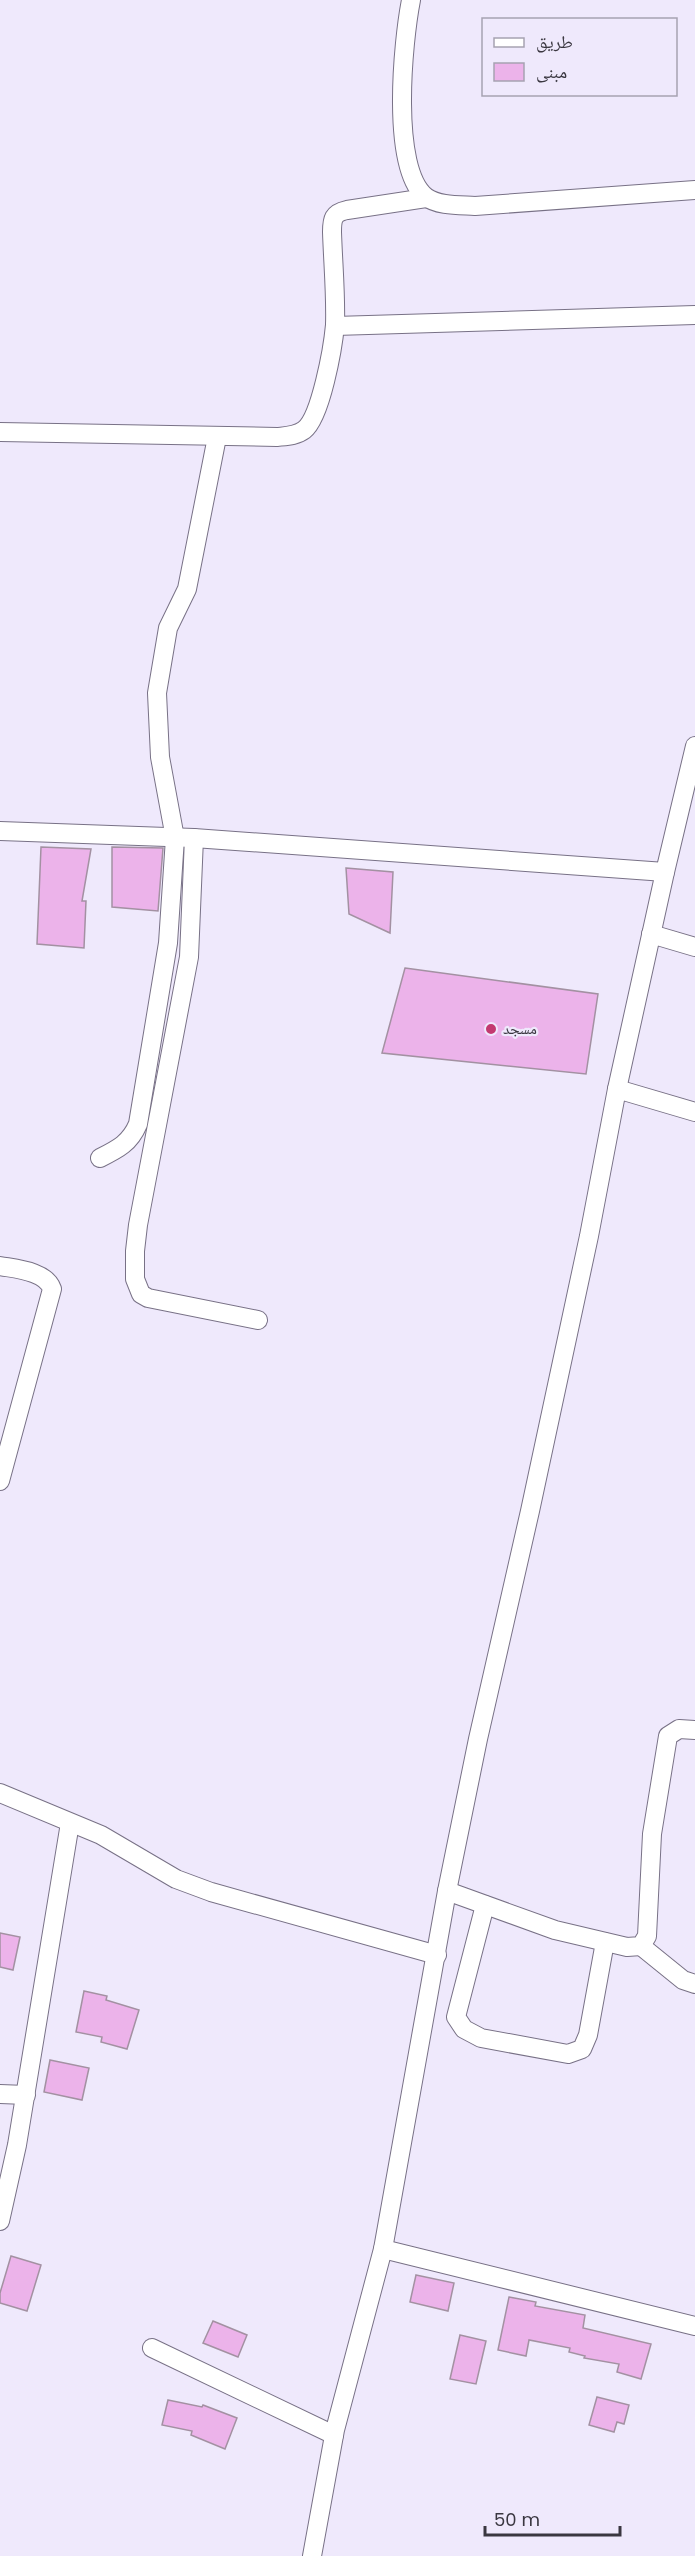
<svg xmlns="http://www.w3.org/2000/svg" width="695" height="2556" font-family="Poppins,'Noto Naskh Arabic',sans-serif">
	<rect width="100%" height="100%" fill="#efe9fc"/>
	<g fill="#ecb3ea" stroke="#a391a2" stroke-width="1.5">
		<polygon points="41,847 91,849 82,901 86,901 84,948 37,944"/>
		<polygon points="112,847 163,848 158,911 112,907"/>
		<polygon points="346,868 393,872 390,933 349,914"/>
		<polygon points="405,968 598,994 586,1074 382,1053"/>
		<polygon points="0,1933 20,1937 13,1970 0,1967"/>
		<polygon points="84,1991 107,1996 106,2000 139,2010 127,2049 101,2042 102,2037 76,2032"/>
		<polygon points="50,2060 89,2068 82,2100 44,2092"/>
		<polygon points="11,2256 41,2265 27,2311 0,2303 0,2293"/>
		<polygon points="416,2275 454,2283 448,2311 410,2302"/>
		<polygon points="509,2297 536,2302 535,2306 585,2315 583,2328 651,2344 641,2379 617,2372 619,2364 584,2358 585,2356 569,2352 570,2348 529,2340 526,2356 498,2350"/>
		<polygon points="213,2321 247,2335 238,2357 203,2343"/>
		<polygon points="460,2335 486,2341 476,2384 450,2379"/>
		<polygon points="597,2397 629,2405 624,2424 617,2422 614,2432 589,2425"/>
		<polygon points="168,2400 202,2407 203,2405 237,2418 225,2449 191,2435 192,2431 162,2425"/>
	</g>
	<g fill="none" stroke-linecap="round" stroke-linejoin="round">
		<g stroke="#787186" stroke-width="20">
			<g id="street">
				<path d="M411 0C403 41 390 169 426 197 438 206 460 205 475 206L695 190"/>
				<polyline points="335,326 695,315"/>
				<path d="M0 432 277 437C287 436 296 436 304 430 321 417 333 347 335 325 336 295 333 263 332 232 332 219 333 213 347 210L426 198"/>
				<polyline points="0,831 194,838 665,872"/>
				<polyline points="194,838 189,957 138,1225 135,1251 135,1279 141,1294 148,1298 258,1320"/>
				<polyline points="651,934 695,947"/>
				<polyline points="617,1089 695,1112"/>
				<path d="M100 1158C118 1149 130 1143 138 1124L168 943 175 838 160 757 157 693 168 628 187 589 217 437"/>
				<path d="M0 1266C16 1269 46 1271 52 1289L0 1481"/>
				<polyline points="0,1793 101,1835 176,1879 211,1892 437,1955"/>
				<polyline points="447,1891 555,1930 627,1947 641,1946 647,1936 652,1834 668,1736 679,1729 695,1730"/>
				<polyline points="485,1905 456,2017 464,2029 481,2038 568,2054 582,2049 588,2035 605,1942"/>
				<polyline points="641,1946 683,1980 695,1984"/>
				<polyline points="0,2094 26,2095"/>
				<polyline points="0,2221 17,2145 70,1823"/>
				<polyline points="383,2249 695,2326"/>
				<polyline points="152,2348 334,2435"/>
				<polyline points="312,2556 335,2430 383,2249 447,1891 478,1739 530,1511 589,1236 617,1089 665,872 695,746"/>
			</g>
		</g>
		<use href="#street" stroke="#fff" stroke-width="18"/>
	</g>
	<circle fill="#c33970" stroke="#efe9fc" stroke-width="2" cx="491" cy="1029" r="6"/>
	<g text-anchor="middle" stroke-width="4.5" stroke-linejoin="round" paint-order="stroke">
		<g font-size="15" fill="#3a3740" stroke="#efe9fc" text-anchor="start">
			<text x="503" y="1034">مسجد</text>
		</g>
	</g>
	<rect x="482" y="18" width="195" height="78" fill="#efe9fc" stroke="#a7a2b1" stroke-width="1.5"/>
	<rect x="494" y="38" width="30" height="9" fill="#ffffff" stroke="#a7a2b1" stroke-width="1.5"/>
	<text x="536" y="48" font-size="18" fill="#3a3740">طريق</text>
	<rect x="494" y="63" width="30" height="18" fill="#ecb3ea" stroke="#a7a2b1" stroke-width="1.5"/>
	<text x="536" y="78" font-size="18" fill="#3a3740">مبنى</text>
	<path d="M485 2526v9h135v-9" fill="none" stroke="#3a3740" stroke-width="3"/>
	<text x="494" y="2526" font-size="18" fill="#3a3740" stroke="#efe9fc" stroke-width="4.5" paint-order="stroke">50 m</text>
</svg>
